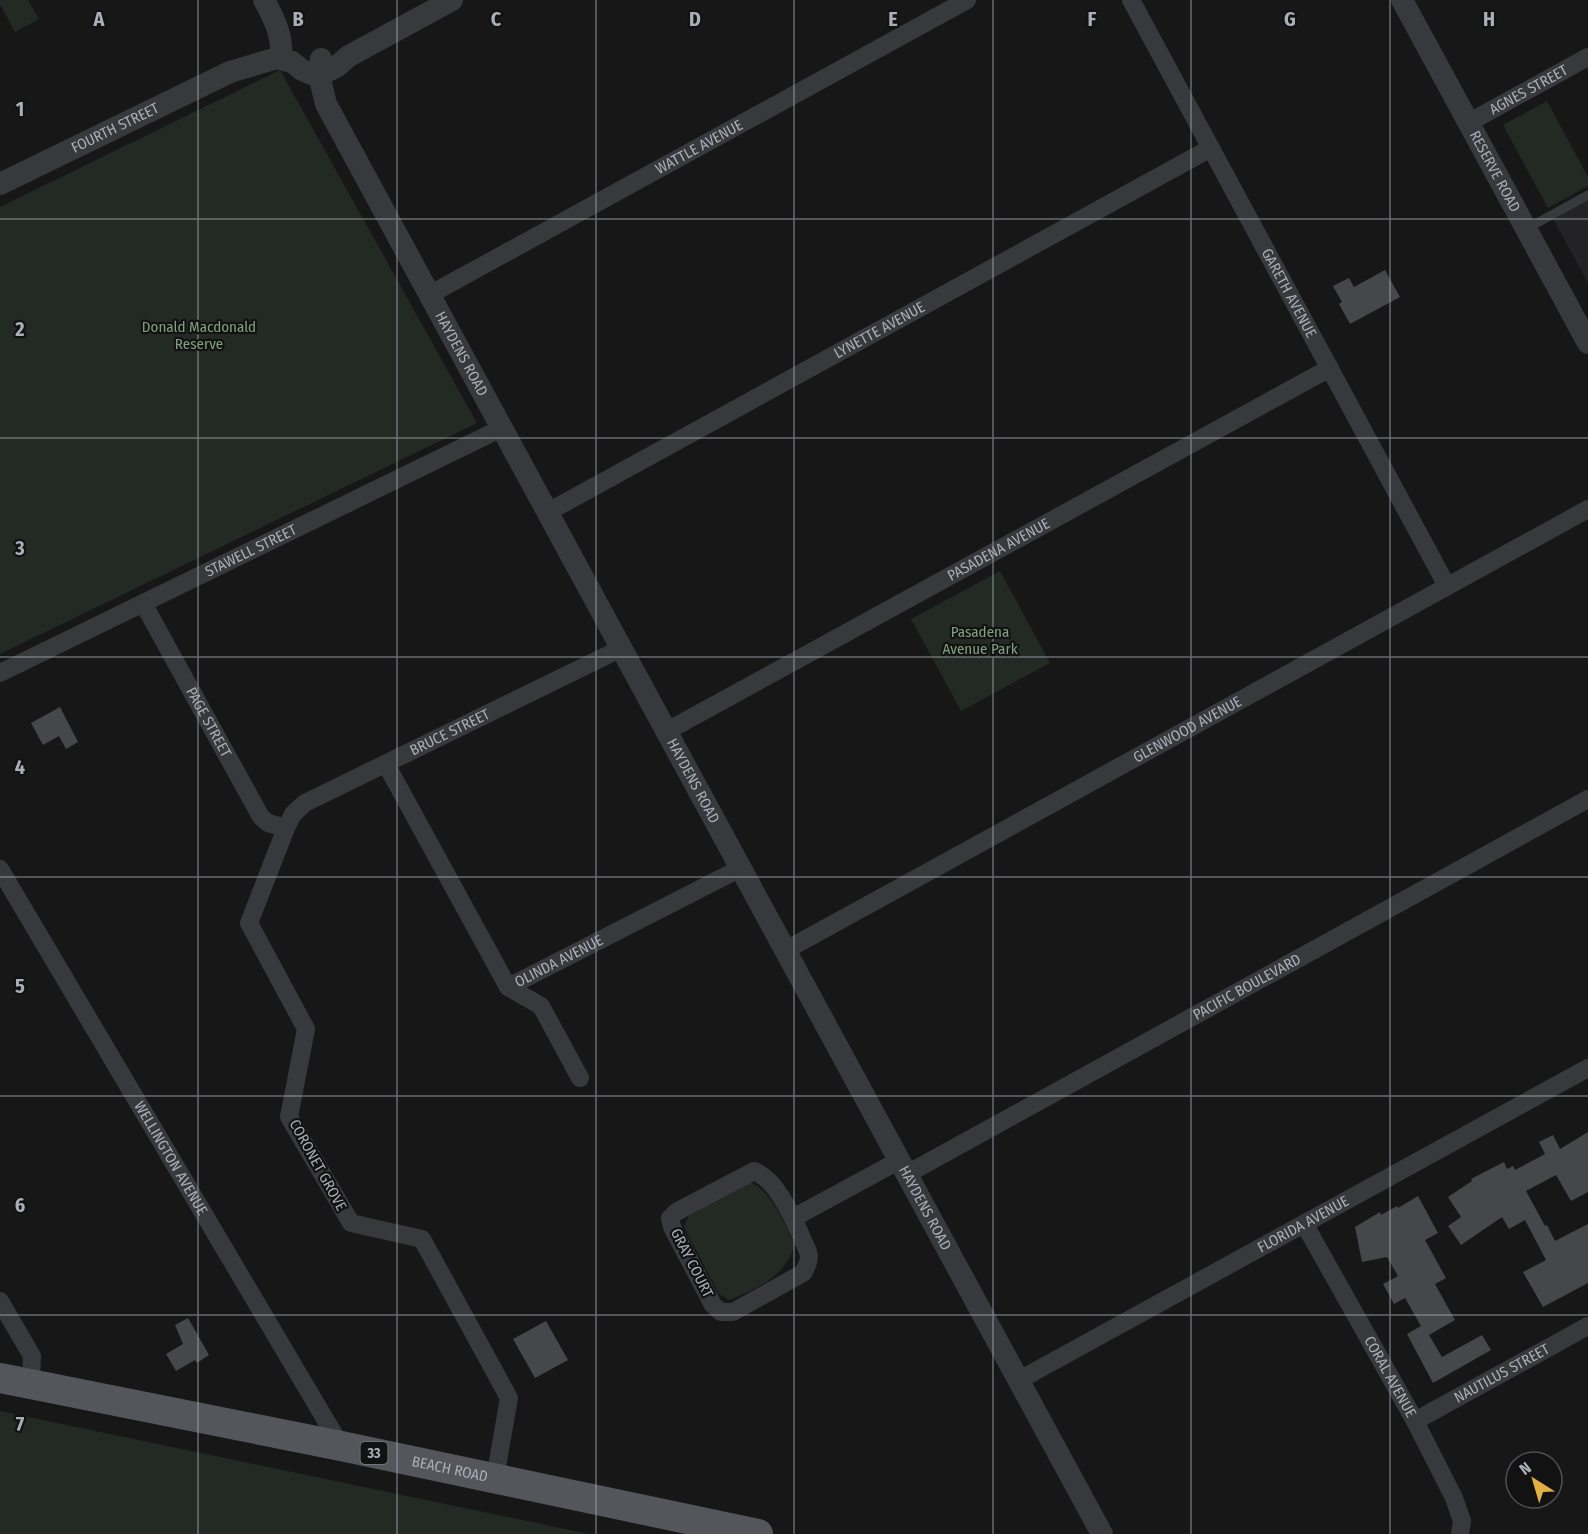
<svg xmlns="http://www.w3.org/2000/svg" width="1588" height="1534" font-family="'Fira Sans Condensed',sans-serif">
	<rect width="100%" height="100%" fill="#171718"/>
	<polygon fill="#232325" points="1588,197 1588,283 1552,217"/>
	<g fill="#232a24">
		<polygon points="0,0 28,0 39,19 15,32 0,4"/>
		<polygon points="280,70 477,423 0,654 0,207"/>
		<polygon points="1547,101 1588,177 1588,186 1548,208 1503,125"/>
		<polygon points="1000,571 1050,663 961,711 911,619"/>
		<path d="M750 1182C773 1192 784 1224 795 1244 785 1277 759 1288 729 1300L719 1294 684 1227 689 1215Z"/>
		<polygon points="0,1411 589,1534 0,1534"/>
	</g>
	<g fill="#46474b">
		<polygon points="1385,270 1400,297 1350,324 1339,304 1342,302 1333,286 1349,278 1354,287"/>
		<polygon points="60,707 78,742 66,749 59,736 43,745 31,723"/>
		<polygon points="1588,1132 1588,1192 1571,1201 1556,1175 1526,1191 1545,1226 1547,1225 1555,1241 1588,1224 1588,1283 1543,1307 1523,1272 1546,1260 1525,1220 1509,1229 1502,1217 1461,1245 1448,1226 1461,1217 1448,1197 1472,1181 1471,1179 1504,1162 1507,1169 1513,1166 1515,1170 1545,1154 1539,1142 1553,1135 1560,1149"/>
		<polygon points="1418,1196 1438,1233 1425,1240 1446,1278 1435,1284 1455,1320 1429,1335 1442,1357 1482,1335 1491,1350 1433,1383 1407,1334 1421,1326 1405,1298 1394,1304 1383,1284 1398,1276 1387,1257 1362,1262 1355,1227 1380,1212 1381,1215 1397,1206 1398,1208"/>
		<polygon points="188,1318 209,1355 197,1363 195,1360 176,1371 166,1354 183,1344 175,1325"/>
		<polygon points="546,1321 568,1360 535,1378 513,1339"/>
	</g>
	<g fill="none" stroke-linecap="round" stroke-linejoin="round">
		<polyline stroke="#38393d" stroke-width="9" points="1526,229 1588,195"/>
		<g stroke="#38393d" stroke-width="18">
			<path id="s1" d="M1131 0 1447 586"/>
			<path id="s2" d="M1468 123 1588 57"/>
			<path id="s3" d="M429 295 967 0"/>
			<path id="s4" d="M548 512 1211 148"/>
			<path id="s5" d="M143 603 261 817 268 823 286 828"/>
			<path id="s6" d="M0 673 502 428"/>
			<path id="s7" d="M667 731 1330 368"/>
			<polyline points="386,764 508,987"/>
			<path id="s8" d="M0 869 341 1446"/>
			<path id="s9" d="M786 950 1588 509"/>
			<path id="s10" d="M508 987 741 868"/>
			<polyline points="508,987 541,1006 580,1078"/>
			<path d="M754 1171C777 1180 792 1216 802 1238 804 1243 808 1250 809 1256 809 1262 806 1268 803 1273L733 1312H721L713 1305 672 1227 670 1218 676 1212Z"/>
			<path id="s11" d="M907 1174 1588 799"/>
			<polyline points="793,1218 900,1160"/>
			<path id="s12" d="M1305 1225 1415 1421 1454 1498 1462 1521 1460 1534"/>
			<polyline points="0,1301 32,1356 31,1383"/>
			<path id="s13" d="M1019 1380 1588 1068"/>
			<path id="s14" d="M1415 1421 1588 1326"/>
			<path id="s15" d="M495 1478 509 1398 422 1239 351 1223 289 1117 306 1029 249 923 286 828 293 814 305 803 622 648"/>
		</g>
		<g stroke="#38393d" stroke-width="22">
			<path d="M264 0C275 20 283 36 281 59"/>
			<path id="s16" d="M1402 0 1588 343"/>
			<path id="s17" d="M321 59 319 75 326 104 1102 1534"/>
			<polyline points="319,75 336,67 349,56 452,0"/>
			<path id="s18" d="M0 184 230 72 277 58 292 62 302 70 311 74 319 75"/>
		</g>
		<path stroke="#54565c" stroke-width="30" id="s19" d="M0 1378 341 1446 758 1534"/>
	</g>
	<path fill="none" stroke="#aaaeb7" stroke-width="1.5" stroke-opacity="0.55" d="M198 0V1534M397 0V1534M596 0V1534M794 0V1534M993 0V1534M1191 0V1534M1390 0V1534M0 219H1588M0 438H1588M0 657H1588M0 877H1588M0 1096H1588M0 1315H1588"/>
	<g text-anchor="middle" stroke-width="4.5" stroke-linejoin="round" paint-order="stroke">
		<rect fill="#121213" stroke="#7c7f86" stroke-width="1.5" x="360.5" y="1442" width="27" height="22" rx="4.5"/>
		<g font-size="14" font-weight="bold" fill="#aaaeb7">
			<text x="374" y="1458">33</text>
		</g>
		<g font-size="15" fill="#aaaeb7" stroke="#121213">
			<text dy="5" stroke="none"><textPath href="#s2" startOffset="69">AGNES STREET</textPath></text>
			<text dy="5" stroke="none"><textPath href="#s18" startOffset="128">FOURTH STREET</textPath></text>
			<text dy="5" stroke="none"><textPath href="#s3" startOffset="308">WATTLE AVENUE</textPath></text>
			<text dy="5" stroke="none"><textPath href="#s16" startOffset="195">RESERVE ROAD</textPath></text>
			<text dy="5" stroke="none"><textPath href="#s1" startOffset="333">GARETH AVENUE</textPath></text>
			<text dy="5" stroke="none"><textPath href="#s4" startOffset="378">LYNETTE AVENUE</textPath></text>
			<text dy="5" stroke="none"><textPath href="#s17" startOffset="330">HAYDENS ROAD</textPath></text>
			<text dy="5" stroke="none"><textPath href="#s7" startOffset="378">PASADENA AVENUE</textPath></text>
			<text dy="5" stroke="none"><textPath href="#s6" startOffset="279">STAWELL STREET</textPath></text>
			<text dy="5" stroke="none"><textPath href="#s5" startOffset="136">PAGE STREET</textPath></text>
			<text dy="5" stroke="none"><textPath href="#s9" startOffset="458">GLENWOOD AVENUE</textPath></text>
			<text dy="5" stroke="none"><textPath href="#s15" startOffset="963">BRUCE STREET</textPath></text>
			<text dy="5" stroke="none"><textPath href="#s17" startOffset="816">HAYDENS ROAD</textPath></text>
			<text dy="5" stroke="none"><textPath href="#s10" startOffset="57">OLINDA AVENUE</textPath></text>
			<text dy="5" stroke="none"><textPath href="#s11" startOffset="388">PACIFIC BOULEVARD</textPath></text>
			<text dy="5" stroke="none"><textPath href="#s8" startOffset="336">WELLINGTON AVENUE</textPath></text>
			<text transform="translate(318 1165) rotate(61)" y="5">CORONET GROVE</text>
			<text dy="5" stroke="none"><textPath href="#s17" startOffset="1302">HAYDENS ROAD</textPath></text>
			<text dy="5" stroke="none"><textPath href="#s13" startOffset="324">FLORIDA AVENUE</textPath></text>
			<text transform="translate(692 1263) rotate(63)" y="5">GRAY COURT</text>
			<text dy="5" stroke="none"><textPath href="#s14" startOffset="99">NAUTILUS STREET</textPath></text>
			<text dy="5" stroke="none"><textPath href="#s12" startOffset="174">CORAL AVENUE</textPath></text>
			<text dy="5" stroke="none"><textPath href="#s19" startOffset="459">BEACH ROAD</textPath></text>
		</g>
		<g font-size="15" fill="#82a085" stroke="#121213">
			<text x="199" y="332">Donald Macdonald<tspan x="199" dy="17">Reserve</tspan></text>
			<text x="980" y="637">Pasadena<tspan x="980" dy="17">Avenue Park</tspan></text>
		</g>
	</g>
	<g font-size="20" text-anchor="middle" font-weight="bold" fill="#aaaeb7" stroke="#121213" stroke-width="4.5" stroke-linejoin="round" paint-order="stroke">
		<text x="99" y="26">A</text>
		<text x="298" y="26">B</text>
		<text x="496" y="26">C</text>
		<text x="695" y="26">D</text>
		<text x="893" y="26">E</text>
		<text x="1092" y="26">F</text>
		<text x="1290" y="26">G</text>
		<text x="1489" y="26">H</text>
		<text x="20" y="116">1</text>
		<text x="20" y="336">2</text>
		<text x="20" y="555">3</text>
		<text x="20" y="774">4</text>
		<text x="20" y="993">5</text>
		<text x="20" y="1212">6</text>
		<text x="20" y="1431">7</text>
	</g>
	<g transform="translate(1534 1480) rotate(323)"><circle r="28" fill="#121213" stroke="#4f5055" stroke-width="1.5"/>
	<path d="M0-4.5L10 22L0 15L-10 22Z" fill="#e2af44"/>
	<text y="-9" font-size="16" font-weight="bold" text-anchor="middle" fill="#aaaeb7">N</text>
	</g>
</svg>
